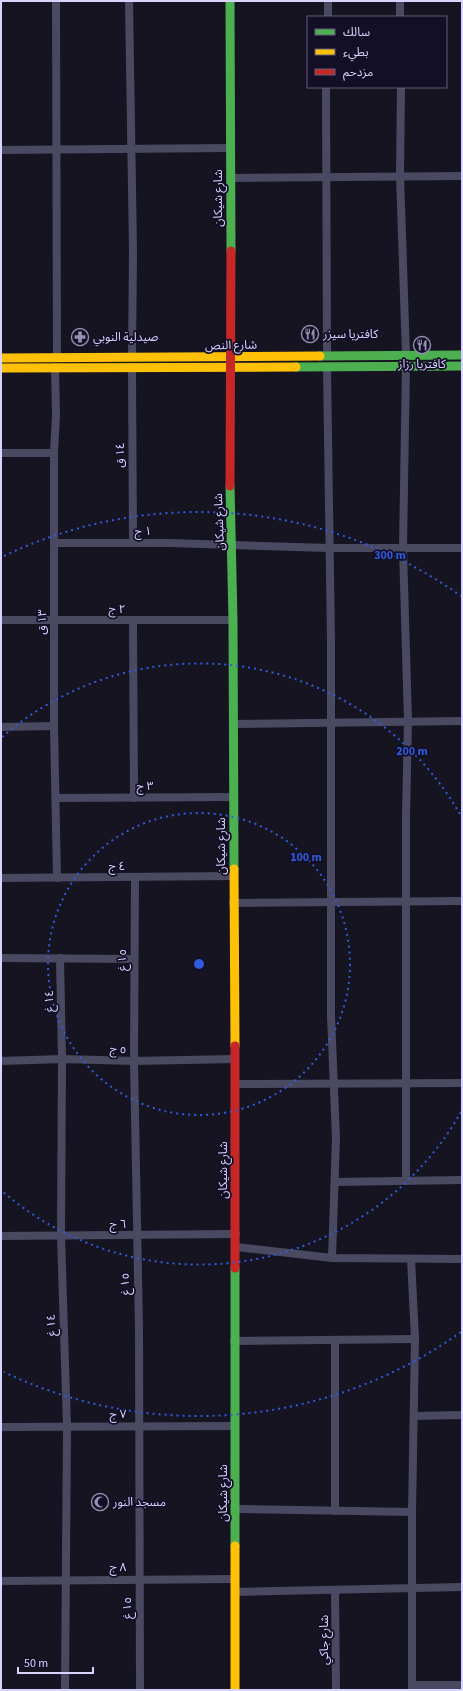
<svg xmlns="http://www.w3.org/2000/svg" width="463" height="1691" font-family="'Source Sans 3','Noto Sans Arabic',sans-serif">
	<rect width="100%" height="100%" fill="#161421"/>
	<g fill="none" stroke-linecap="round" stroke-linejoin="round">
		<g stroke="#4a4962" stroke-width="8">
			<polyline points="56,1 57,357"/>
			<polyline points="129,1 133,252 132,357"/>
			<polyline points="328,17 328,1"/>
			<polyline points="400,17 400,1"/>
			<polyline points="326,87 327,355"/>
			<polyline points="401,87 400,175 406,355"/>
			<polyline points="1,150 230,148"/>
			<polyline points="230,178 462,176"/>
			<polyline points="55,367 56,415 54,453 54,726 57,878"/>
			<polyline points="132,367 133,543"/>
			<polyline points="327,367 331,643 331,1016 336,1138 332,1258"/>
			<polyline points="1,453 54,453"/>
			<polyline points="54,543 170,543 329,548 462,548"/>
			<polyline points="1,620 233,620"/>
			<polyline points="133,621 134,798"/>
			<polyline points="233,724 462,721"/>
			<polyline points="1,727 54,726"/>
			<polyline points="57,798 233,797"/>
			<polyline points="1,878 233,876"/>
			<polyline points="135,878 134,1061 139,1330 140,1690"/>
			<polyline points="233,903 462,901"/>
			<polyline points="1,958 134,959"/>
			<polyline points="60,958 62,1059 61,1236 67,1427 65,1690"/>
			<polyline points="1,1061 62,1059 134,1061 235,1059"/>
			<polyline points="235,1084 462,1083"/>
			<polyline points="406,1181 406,816 408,721 403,549 406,365"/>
			<polyline points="335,1182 462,1180"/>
			<polyline points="1,1236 236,1234"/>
			<polyline points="236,1247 332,1258 462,1259"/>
			<polyline points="411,1259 415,1339 412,1512 412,1690"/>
			<polyline points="335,1340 335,1511"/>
			<polyline points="234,1341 415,1339"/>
			<polyline points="415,1416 462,1415"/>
			<polyline points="1,1427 235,1426"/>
			<polyline points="235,1509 412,1512"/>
			<polyline points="1,1581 235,1579"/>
			<polyline points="335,1591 336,1690"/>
			<polyline points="235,1592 462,1587"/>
			<polyline points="412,1685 462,1685"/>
		</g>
		<g stroke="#4caf50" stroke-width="9">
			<polyline points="230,1 231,251"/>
			<polyline points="320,356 462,355"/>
			<polyline points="296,367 462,366"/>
			<polyline points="230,486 233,620 234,869"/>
			<polyline points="235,1268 235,1546"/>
		</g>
		<g stroke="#ffc107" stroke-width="9">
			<polyline points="1,358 320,356"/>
			<polyline points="1,368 296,367"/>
			<polyline points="234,869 235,1046"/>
			<polyline points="235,1546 235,1690"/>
		</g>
		<g stroke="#c62828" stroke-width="9">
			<polyline points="230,486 231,251"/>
			<polyline points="235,1046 235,1268"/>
		</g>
	</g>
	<g fill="none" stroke="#305bdc" stroke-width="2" stroke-dasharray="2 4">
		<circle cx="199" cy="964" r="151"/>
		<path d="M461 1112A301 301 0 0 1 2 1191M2 737A301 301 0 0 1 461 816"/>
		<path d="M461 1332A452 452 0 0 1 4 1372M4 556A452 452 0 0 1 461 596"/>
	</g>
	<defs>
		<g id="restaurant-ring" transform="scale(0.9)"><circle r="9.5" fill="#130f26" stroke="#9591b1" stroke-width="1.5"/><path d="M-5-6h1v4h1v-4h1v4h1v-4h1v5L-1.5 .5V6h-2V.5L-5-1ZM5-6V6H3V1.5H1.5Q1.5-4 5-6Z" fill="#9591b1"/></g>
		<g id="pharmacy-ring" transform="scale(0.9)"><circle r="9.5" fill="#130f26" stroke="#9591b1" stroke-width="1.5"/><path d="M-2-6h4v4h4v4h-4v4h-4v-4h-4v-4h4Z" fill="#9591b1"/></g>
		<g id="mosque-ring" transform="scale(0.9)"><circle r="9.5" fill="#130f26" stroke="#9591b1" stroke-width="1.5"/><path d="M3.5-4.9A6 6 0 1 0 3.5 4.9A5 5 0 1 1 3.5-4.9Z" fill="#9591b1"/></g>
	</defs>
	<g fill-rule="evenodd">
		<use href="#restaurant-ring" x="310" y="334"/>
		<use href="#pharmacy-ring" x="80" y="337"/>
		<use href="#restaurant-ring" x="422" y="345"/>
		<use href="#mosque-ring" x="100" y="1502"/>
	</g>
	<g text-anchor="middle" stroke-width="3.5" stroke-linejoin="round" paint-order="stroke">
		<g font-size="12" fill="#d9d4ff" stroke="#130f26">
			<text transform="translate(218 198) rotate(-90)" y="4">شارع شيكان</text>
			<text transform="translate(231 345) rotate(-1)" y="4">شارع النص</text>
			<text transform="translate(120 455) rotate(-90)" y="4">١٤ ق</text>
			<text transform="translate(219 522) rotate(-92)" y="4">شارع شيكان</text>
			<text transform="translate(143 531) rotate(-1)" y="4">١ ج</text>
			<text transform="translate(117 609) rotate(1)" y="4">٢ ج</text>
			<text transform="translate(42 622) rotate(-90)" y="4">١٣ ق</text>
			<text transform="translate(145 786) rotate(-1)" y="4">٣ ج</text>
			<text transform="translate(221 846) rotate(-90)" y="4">شارع شيكان</text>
			<text x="117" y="870">٤ ج</text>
			<text transform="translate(122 960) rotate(-90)" y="4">١٥ غ</text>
			<text transform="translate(49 1001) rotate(-91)" y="4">١٤ غ</text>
			<text transform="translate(118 1049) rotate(2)" y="4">٥ ج</text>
			<text transform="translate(223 1170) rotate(-90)" y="4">شارع شيكان</text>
			<text x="118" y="1228">٦ ج</text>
			<text transform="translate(125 1284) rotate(-92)" y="4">١٥ غ</text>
			<text transform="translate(51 1325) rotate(-92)" y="4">١٤ غ</text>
			<text transform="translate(118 1414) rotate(-1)" y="4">٧ ج</text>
			<text transform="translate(223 1493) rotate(-90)" y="4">شارع شيكان</text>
			<text x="118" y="1571">٨ ج</text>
			<text transform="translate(127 1608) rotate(-90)" y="4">١٥ غ</text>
			<text transform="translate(324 1640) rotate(-90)" y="4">شارع جاكي</text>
		</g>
		<g font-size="12" fill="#d9d4ff" stroke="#130f26" text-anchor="start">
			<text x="323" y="338">كافتريا سيزر</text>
			<text x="93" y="341">صيدلية النوبي</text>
			<text x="422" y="368" text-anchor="middle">كافتريا رزاز</text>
			<text x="113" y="1506">مسجد النور</text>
		</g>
	</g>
	<circle cx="199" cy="964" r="6" fill="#305bdc" stroke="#130f26" stroke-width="2"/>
	<g font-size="12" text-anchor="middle" font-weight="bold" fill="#305bdc" stroke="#130f26" stroke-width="3.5" stroke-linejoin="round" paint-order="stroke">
		<text x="390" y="559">300 m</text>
		<text x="412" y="755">200 m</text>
		<text x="306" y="861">100 m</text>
	</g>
	<rect width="463" height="1691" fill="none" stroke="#d9d4ff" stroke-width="4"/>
	<rect x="307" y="16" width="140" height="72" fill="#130f26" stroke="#625e7d"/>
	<rect x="315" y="29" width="20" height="6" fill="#4caf50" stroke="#625e7d"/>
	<text x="343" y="36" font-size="12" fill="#d9d4ff">سالك</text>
	<rect x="315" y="49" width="20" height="6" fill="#ffc107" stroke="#625e7d"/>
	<text x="343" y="56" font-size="12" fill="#d9d4ff">بطيء</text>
	<rect x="315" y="69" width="20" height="6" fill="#c62828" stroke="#625e7d"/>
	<text x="343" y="76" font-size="12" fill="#d9d4ff">مزدحم</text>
	<path d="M18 1667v6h75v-6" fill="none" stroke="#d9d4ff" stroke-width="2"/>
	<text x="24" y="1667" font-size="12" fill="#d9d4ff" stroke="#130f26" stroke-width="3" paint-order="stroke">50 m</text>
</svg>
